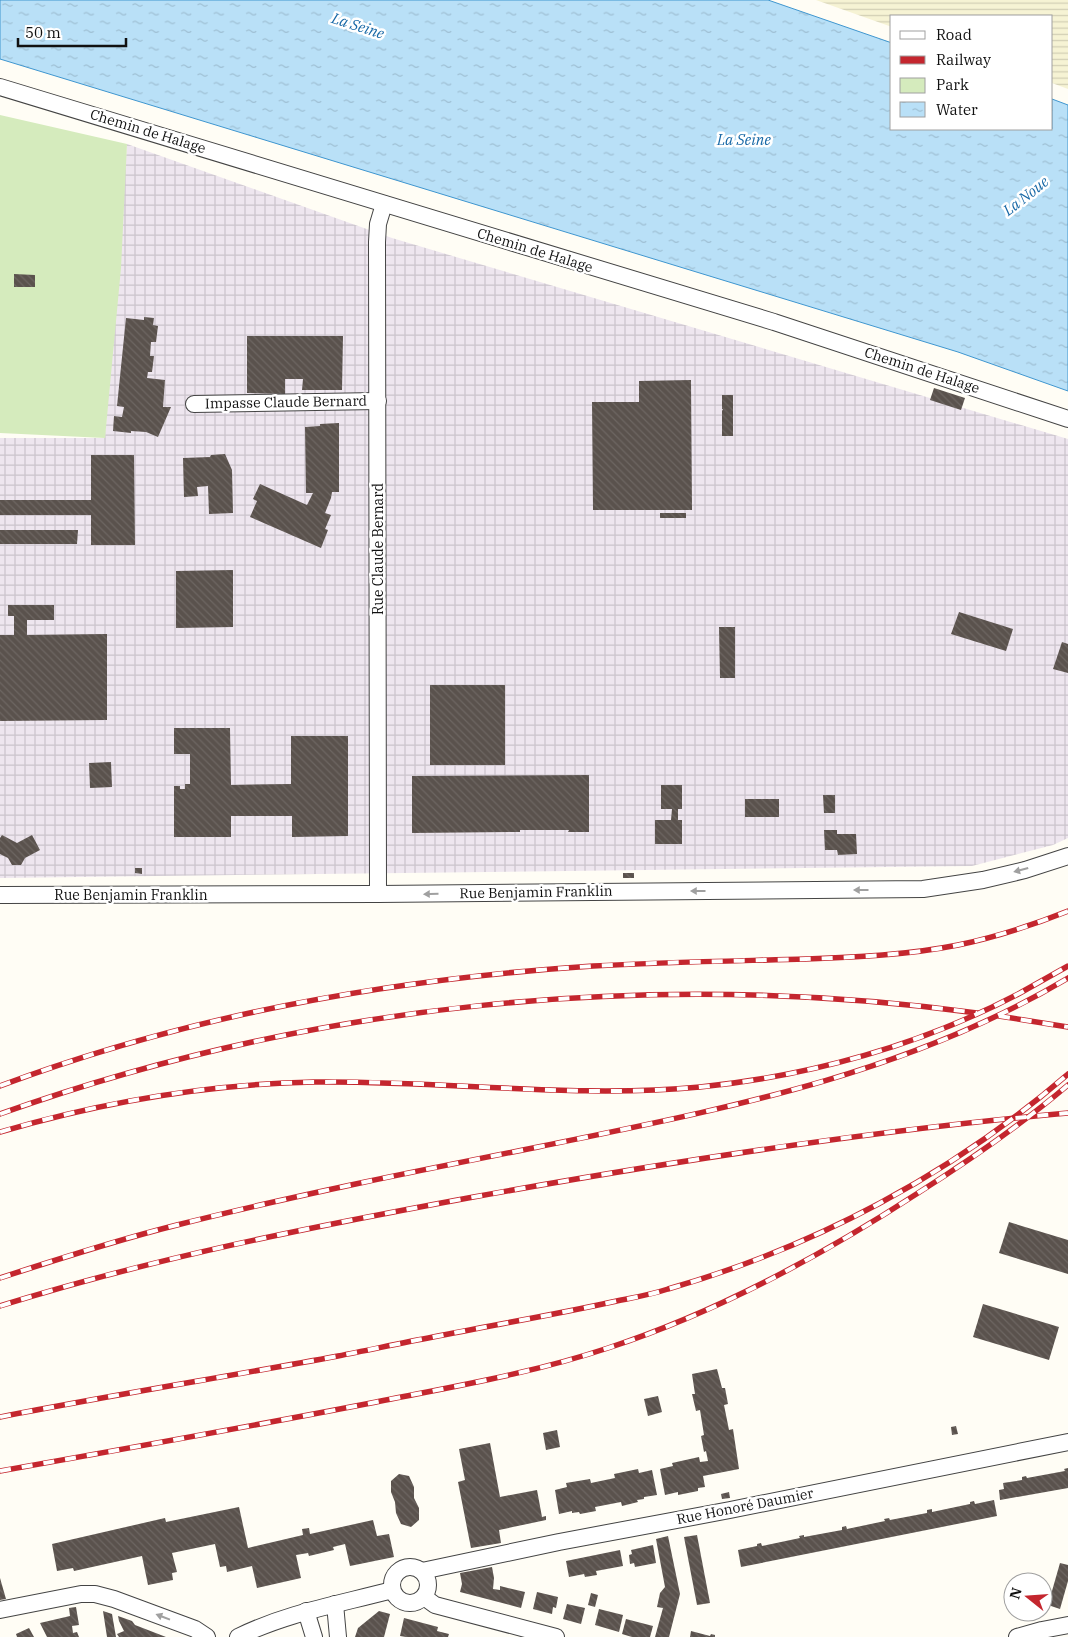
<svg xmlns="http://www.w3.org/2000/svg" width="1068" height="1637" font-family="'IBM Plex Serif',serif">
	<defs>
		<pattern id="industrial-grid" width="8" height="8" patternUnits="userSpaceOnUse" patternTransform="scale(1.25)"><rect width="8" height="8" fill="#eee6ef"/><path d="M0 4h8M4 0v8" fill="none" stroke="#cbc4cc"/></pattern>
		<pattern id="farmland-rules" width="6" height="5" patternUnits="userSpaceOnUse" patternTransform="scale(1.25)"><rect width="6" height="5" fill="#f6f3d4"/><path d="M0 2.5h6" fill="none" stroke="#d2cfb5"/></pattern>
		<pattern id="water-ripples" width="26" height="14" patternUnits="userSpaceOnUse" patternTransform="scale(1.25)"><rect width="26" height="14" fill="#b9e0f7"/><path d="M2 4q2-2 4 0t4 0M15 11q2-2 4 0t4 0" fill="none" stroke="#9ebfd3"/></pattern>
		<pattern id="building-back-hatch" width="6" height="6" patternUnits="userSpaceOnUse" patternTransform="scale(1.25)"><rect width="6" height="6" fill="#5a524d"/><path d="M-1 5l2 2M0 0l6 6M5-1l2 2" fill="none" stroke="#6d6662"/></pattern>
	</defs>
	<rect width="100%" height="100%" fill="#fffdf5"/>
	<polygon fill="url(#industrial-grid)" points="127,144 392,238 1068,439 1068,838 1053,845 972,866 0,878 0,438 105,438"/>
	<polygon fill="url(#farmland-rules)" points="816,0 1068,0 1068,89 1052,83 1052,16 892,16 892,27"/>
	<polygon fill="#d5ebbd" points="0,115 127,144 121,268 105,438 0,433"/>
	<polygon fill="url(#water-ripples)" stroke="#3f96cf" points="0,0 768,0 892,43 892,129 1052,129 1052,99 1068,105 1068,391 958,352 0,59"/>
	<g fill="url(#building-back-hatch)">
		<polygon points="14,274 35,275 35,287 14,287"/>
		<polygon points="144,317 154,318 153,325 158,326 156,342 151,342 150,356 154,356 152,372 148,372 147,378 165,380 163,407 171,407 158,437 146,432 131,431 131,433 113,431 114,416 122,417 124,407 117,406 126,318 144,320"/>
		<polygon points="247,336 343,336 342,390 302,390 303,379 285,379 285,394 247,393"/>
		<polygon points="691,380 692,510 593,510 592,402 639,402 639,381"/>
		<polygon points="934,388 965,398 961,410 930,400"/>
		<polygon points="722,395 733,395 733,436 722,436 722,411 723,409 722,409"/>
		<polygon points="339,423 339,492 332,492 331,498 325,513 331,515 325,529 328,530 321,548 250,517 257,501 253,499 260,484 307,505 313,493 306,493 305,427 320,426 320,424"/>
		<polygon points="225,454 232,470 233,513 209,514 208,486 197,487 198,496 184,497 183,458 210,457 211,455"/>
		<polygon points="91,455 134,455 135,545 91,545 91,515 0,515 0,500 91,500"/>
		<rect x="660" y="513" width="26" height="5"/>
		<polygon points="0,530 78,530 77,544 0,544"/>
		<polygon points="233,570 233,627 176,628 176,571"/>
		<polygon points="8,605 54,605 54,620 27,620 27,635 107,634 107,720 0,721 0,635 14,635 14,616 8,616"/>
		<polygon points="959,612 1013,629 1006,651 951,634"/>
		<polygon points="719,627 735,627 735,678 720,678"/>
		<polygon points="1062,642 1068,644 1068,673 1053,669"/>
		<rect x="430" y="685" width="75" height="80"/>
		<polygon points="174,728 230,728 231,785 291,784 291,736 348,736 348,836 292,837 292,816 231,816 231,837 174,837 174,786 180,786 180,789 185,789 185,784 190,784 190,754 174,754"/>
		<polygon points="111,762 112,787 90,788 89,763"/>
		<polygon points="589,775 589,832 568,832 569,830 520,830 520,832 412,833 412,776"/>
		<polygon points="661,785 682,785 682,809 678,809 678,820 682,820 682,844 655,844 655,820 671,820 672,809 661,809"/>
		<polygon points="823,795 835,795 835,813 824,813"/>
		<rect x="745" y="799" width="34" height="18"/>
		<polygon points="824,830 837,830 837,834 856,834 857,854 838,855 837,850 825,850"/>
		<polygon points="2,835 17,843 32,835 40,850 25,858 21,865 12,865 8,858 0,854 0,838"/>
		<polygon points="135,868 142,868 142,874 135,873"/>
		<rect x="623" y="873" width="11" height="5"/>
		<polygon points="1009,1222 1068,1240 1068,1274 999,1253"/>
		<polygon points="983,1304 1059,1327 1049,1360 973,1337"/>
		<polygon points="717,1369 722,1388 725,1388 728,1404 724,1405 729,1430 733,1429 739,1469 703,1476 705,1487 698,1488 698,1491 678,1495 678,1492 665,1495 660,1469 673,1466 672,1463 699,1457 700,1462 708,1461 706,1451 704,1452 701,1436 704,1435 700,1410 696,1411 692,1394 695,1394 692,1374"/>
		<polygon points="658,1396 662,1412 648,1416 644,1399"/>
		<polygon points="956,1426 958,1434 952,1435 951,1427"/>
		<polygon points="557,1430 560,1447 546,1450 543,1433"/>
		<polygon points="490,1443 500,1497 537,1490 542,1517 546,1516 546,1520 499,1530 501,1543 471,1548 458,1482 465,1480 459,1449"/>
		<polygon points="1068,1468 1068,1488 1000,1500 999,1490 1004,1489 1003,1483 1022,1480 1022,1477 1026,1476 1027,1478 1065,1471 1064,1469"/>
		<polygon points="638,1469 639,1473 652,1470 657,1495 644,1497 644,1499 637,1500 638,1502 622,1506 621,1502 595,1507 596,1511 580,1514 579,1512 572,1513 572,1511 559,1514 555,1490 567,1487 566,1483 590,1479 591,1483 615,1478 614,1474"/>
		<polygon points="399,1474 409,1476 414,1487 414,1498 419,1508 419,1520 411,1527 401,1524 396,1513 395,1502 391,1492 391,1481"/>
		<polygon points="729,1492 730,1498 722,1499 721,1494"/>
		<polygon points="994,1500 997,1516 741,1567 738,1550 757,1546 757,1544 761,1543 762,1546 800,1538 799,1536 804,1535 804,1537 842,1530 842,1527 846,1526 847,1529 885,1521 884,1519 889,1518 890,1520 927,1513 927,1510 932,1509 932,1512 970,1504 970,1502 974,1501 975,1504"/>
		<polygon points="239,1507 248,1548 303,1535 302,1529 309,1528 310,1534 373,1520 377,1536 389,1534 394,1557 350,1566 345,1544 333,1547 334,1550 309,1556 308,1553 296,1555 301,1578 257,1588 252,1566 227,1572 226,1566 220,1567 215,1544 172,1553 177,1572 172,1573 173,1580 148,1585 142,1556 74,1571 73,1568 57,1571 52,1544 165,1518 166,1522"/>
		<polygon points="697,1535 710,1603 697,1605 684,1537"/>
		<polygon points="668,1536 680,1594 669,1637 655,1637 663,1608 657,1607 660,1593 665,1587 656,1539"/>
		<polygon points="653,1545 656,1563 635,1567 634,1563 630,1564 629,1555 632,1554 631,1550"/>
		<polygon points="620,1550 623,1566 596,1571 597,1575 585,1577 584,1574 569,1577 566,1561"/>
		<polygon points="1060,1563 1068,1565 1068,1581 1060,1609 1048,1605"/>
		<polygon points="492,1567 494,1578 493,1589 500,1590 500,1586 525,1592 521,1608 460,1592 462,1584 460,1573"/>
		<polygon points="0,1578 6,1599 0,1600"/>
		<polygon points="537,1592 558,1597 556,1608 553,1607 552,1614 533,1609"/>
		<polygon points="591,1593 598,1595 595,1607 588,1605"/>
		<polygon points="567,1604 585,1608 581,1624 563,1619"/>
		<polygon points="76,1607 79,1625 72,1626 73,1633 77,1632 79,1637 47,1637 40,1623 70,1616 69,1608"/>
		<polygon points="599,1609 623,1615 619,1632 595,1625"/>
		<polygon points="103,1611 112,1614 116,1637 107,1637"/>
		<polygon points="379,1611 390,1614 384,1637 355,1637 358,1628"/>
		<polygon points="118,1616 132,1621 135,1625 166,1637 119,1637 117,1634 124,1631 119,1621"/>
		<polygon points="404,1618 438,1627 437,1631 449,1634 448,1637 406,1637 400,1636"/>
		<polygon points="626,1619 653,1626 650,1637 632,1637 622,1634"/>
		<polygon points="29,1628 34,1637 17,1637 16,1634"/>
		<polygon points="691,1631 710,1636 711,1634 715,1635 715,1637 690,1637"/>
	</g>
	<g fill="none" stroke-linecap="round" stroke-linejoin="round">
		<g stroke="#444" stroke-width="18">
			<g id="minor">
				<polyline points="0,87 774,322 1068,419"/>
				<polyline points="194,404 378,401"/>
				<polyline points="378,894 377,242 378,224 384,204"/>
				<polyline points="0,895 378,894 923,889 983,880 1025,870 1068,856"/>
				<circle cx="410" cy="1585" r="18"/>
				<polyline points="422,1571 559,1542 730,1510 1068,1442"/>
				<polyline points="424,1597 435,1605 556,1637"/>
				<polyline points="335,1604 338,1637"/>
				<polyline points="0,1610 81,1594 95,1594 114,1599 195,1629 207,1637"/>
				<polyline points="306,1611 314,1637"/>
				<path d="M238 1637C286 1613 340 1604 392 1590"/>
				<polyline points="1017,1637 1042,1630 1068,1625"/>
			</g>
		</g>
		<use href="#minor" stroke="#fff" stroke-width="16"/>
		<g stroke="#c4262e" stroke-width="5.5">
			<g id="rail">
				<polyline points="999,1016 1068,1027"/>
				<path d="M0 1086C189 1015 391 979 593 966 664 962 735 961 806 959 857 957 908 955 958 945 996 937 1033 925 1068 911"/>
				<path d="M0 1114C311 1003 649 969 977 1013"/>
				<path d="M0 1132C102 1102 207 1084 314 1082 443 1080 572 1099 700 1087 810 1076 922 1045 1020 993 1036 984 1052 975 1068 966"/>
				<path d="M0 1278C58 1259 117 1240 177 1225 296 1195 417 1171 538 1147 722 1109 903 1076 1068 978"/>
				<path d="M0 1306C153 1258 311 1227 468 1198 667 1162 867 1131 1068 1113"/>
				<path d="M0 1417C112 1395 225 1377 338 1356 369 1350 401 1343 433 1337 493 1325 553 1315 612 1302 631 1298 650 1295 668 1289 815 1247 952 1174 1068 1074"/>
				<path d="M0 1471C124 1449 247 1427 371 1403 450 1387 530 1374 608 1348 718 1312 821 1256 918 1193 970 1160 1021 1125 1068 1085"/>
			</g>
		</g>
		<use href="#rail" stroke="#fff" stroke-width="4" stroke-dasharray="11" stroke-linecap="butt"/>
	</g>
	<defs><path id="oneway-solid" d="M-6-.8H1V-3.2L6.5 0L1 3.2V.8H-6Z" transform="scale(1.25)"/></defs>
	<g fill="#a0a0a0">
		<use href="#oneway-solid" transform="translate(1021 870) rotate(165)"/>
		<use href="#oneway-solid" transform="translate(861 890) rotate(180)"/>
		<use href="#oneway-solid" transform="translate(698 891) rotate(180)"/>
		<use href="#oneway-solid" transform="translate(431 894) rotate(179)"/>
		<use href="#oneway-solid" transform="translate(163 1617) rotate(-159)"/>
	</g>
	<g text-anchor="middle" stroke-width="5" stroke-linejoin="round" paint-order="stroke">
		<g font-size="14" fill="#111" stroke="#fff">
			<text transform="translate(148 131) rotate(17)" y="5">Chemin de Halage</text>
			<text transform="translate(535 250) rotate(17)" y="5">Chemin de Halage</text>
			<text transform="translate(922 370) rotate(18)" y="5">Chemin de Halage</text>
			<text transform="translate(286 402) rotate(-1)" y="5">Impasse Claude Bernard</text>
			<text transform="translate(378 549) rotate(-90)" y="5">Rue Claude Bernard</text>
			<text transform="translate(536 892) rotate(-1)" y="5">Rue Benjamin Franklin</text>
			<text x="131" y="900">Rue Benjamin Franklin</text>
			<text transform="translate(745 1506) rotate(-11)" y="5">Rue Honoré Daumier</text>
		</g>
		<g font-size="15" font-style="italic" fill="#1768a6" stroke="#fff">
			<text transform="translate(358 26) rotate(18)" y="5">La Seine</text>
			<text x="744" y="145">La Seine</text>
			<text transform="translate(1026 196) rotate(-38)" y="5">La Noue</text>
		</g>
	</g>
	<rect x="890" y="15" width="162" height="115" fill="#ffffff" stroke="#a0a0a0"/>
	<rect x="900" y="31" width="25" height="8" fill="#ffffff" stroke="#a0a0a0"/>
	<text x="936" y="40" font-size="15" fill="#111111">Road</text>
	<rect x="900" y="56" width="25" height="8" fill="#c4262e" stroke="#a0a0a0"/>
	<text x="936" y="65" font-size="15" fill="#111111">Railway</text>
	<rect x="900" y="78" width="25" height="15" fill="#d5ebbd" stroke="#a0a0a0"/>
	<text x="936" y="90" font-size="15" fill="#111111">Park</text>
	<rect x="900" y="102" width="25" height="15" fill="url(#water-ripples)" stroke="#a0a0a0"/>
	<text x="936" y="115" font-size="15" fill="#111111">Water</text>
	<g transform="translate(1028 1597) rotate(287)"><circle r="24" fill="#ffffff" stroke="#a0a0a0"/>
	<path d="M0-4L9 19L0 12L-9 19Z" fill="#c4262e"/>
	<text y="-8" font-size="14" font-weight="bold" text-anchor="middle" fill="#111111">N</text>
	</g>
	<path d="M18 38v8h108v-8" fill="none" stroke="#111111" stroke-width="2.5"/>
	<text x="25" y="38" font-size="15" fill="#111111" stroke="#ffffff" stroke-width="4" paint-order="stroke">50 m</text>
</svg>
